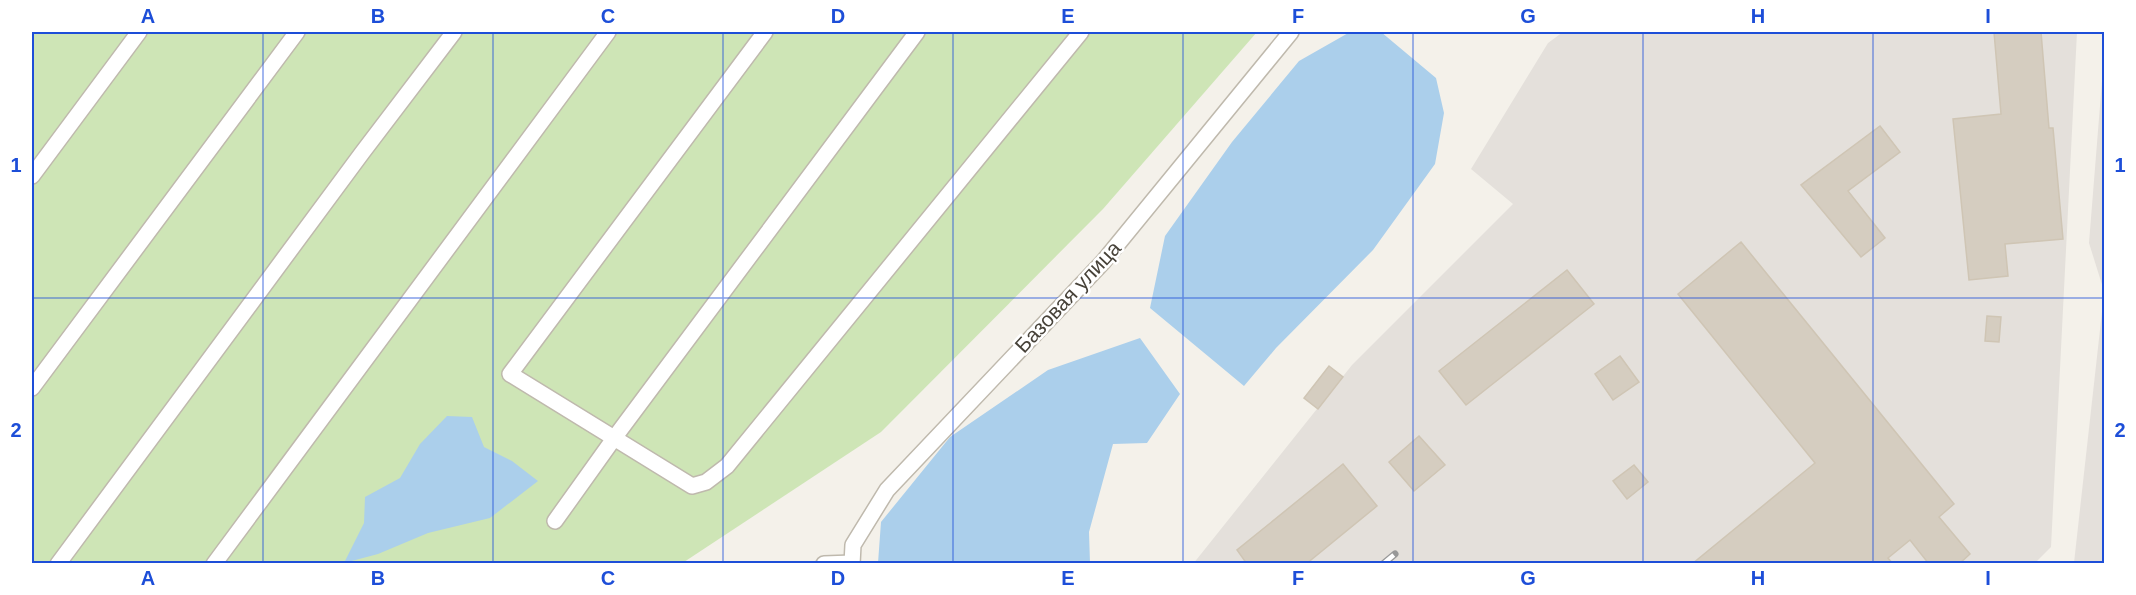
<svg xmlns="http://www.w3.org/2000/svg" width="2136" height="595" font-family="Arial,sans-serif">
	<rect width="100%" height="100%" fill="#f4f1ea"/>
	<g fill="#e4e0db">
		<polygon points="1563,32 2077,32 2051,547 2035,563 1193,564 1352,365 1513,204 1471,169 1548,43"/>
		<polygon points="2104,56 2104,291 2089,243"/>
		<polygon points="2104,294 2104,563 2074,563"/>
	</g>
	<polygon fill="#cee5b6" points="32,32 1257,32 1103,209 881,432 681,564 32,563"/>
	<g fill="#abcfeb">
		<polygon points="1350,32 1381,32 1436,78 1444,113 1435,164 1373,250 1276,348 1244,386 1150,308 1165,236 1232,142 1299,61"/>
		<polygon points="1140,338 1180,394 1147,443 1113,444 1089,532 1090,563 878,563 881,522 950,437 1048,370"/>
		<polygon points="447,416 472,417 484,447 512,461 538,481 490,518 428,533 378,554 344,563 364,523 365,497 400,478 420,444"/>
	</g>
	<g fill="#d5cdc0" stroke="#cfc5b4" stroke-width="1.5">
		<polygon points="1994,32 2041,32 2049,128 2053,128 2063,239 2005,244 2008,276 1969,280 1953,119 2001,114"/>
		<polygon points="1880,126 1900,152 1848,191 1885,238 1861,257 1801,185"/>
		<polygon points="1741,242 1954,504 1939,517 1970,554 1959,564 1929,564 1910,540 1888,558 1893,564 1692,564 1815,463 1678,294"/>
		<polygon points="1567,270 1594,304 1466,405 1439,371"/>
		<polygon points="1987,316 2001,317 1999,342 1985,341"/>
		<polygon points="1620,356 1639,382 1613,400 1595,374"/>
		<polygon points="1329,366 1343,377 1318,409 1304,398"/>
		<polygon points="1419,436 1445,465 1414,491 1389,462"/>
		<polygon points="1343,464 1377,506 1306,564 1247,564 1237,550"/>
		<polygon points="1634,465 1648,482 1627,499 1613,481"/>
	</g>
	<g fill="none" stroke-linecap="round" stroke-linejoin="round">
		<g stroke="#bfb9ad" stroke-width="18">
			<g id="minor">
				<polyline points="765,32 510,374 692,486 706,482 727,466 1081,32"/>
				<polyline points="32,176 139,32"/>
				<polyline points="32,388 297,32"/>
				<polyline points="555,521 615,437 917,32"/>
				<polyline points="58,564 362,153 454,32"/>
				<polyline points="214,564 608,32"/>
				<polyline points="824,564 852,563"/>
				<polyline points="852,564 853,545 887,490 1103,262 1291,32"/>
			</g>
		</g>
		<use href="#minor" stroke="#fff" stroke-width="15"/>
		<g stroke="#989898" stroke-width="7">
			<polyline id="rail" points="1383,564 1395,554"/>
		</g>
		<use href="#rail" stroke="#fff" stroke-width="4.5" stroke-dasharray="14" stroke-linecap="butt"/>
	</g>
	<path fill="none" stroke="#1d4ed8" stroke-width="1.5" stroke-opacity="0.55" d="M263 32V564M493 32V564M723 32V564M953 32V564M1183 32V564M1413 32V564M1643 32V564M1873 32V564M32 298H2104"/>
	<g text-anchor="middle" stroke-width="5" stroke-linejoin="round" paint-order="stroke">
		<g font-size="21" fill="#474239" stroke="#fff">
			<text transform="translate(1068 297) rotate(-47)" y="7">Базовая улица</text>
		</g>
	</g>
	<rect width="2136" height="595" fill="none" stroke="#ffffff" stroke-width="66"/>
	<rect x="33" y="33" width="2070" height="529" fill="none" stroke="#1d4ed8" stroke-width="2"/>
	<g font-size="20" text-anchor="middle" font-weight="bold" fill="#1d4ed8">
		<text x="148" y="23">A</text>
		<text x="378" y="23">B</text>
		<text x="608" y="23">C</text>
		<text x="838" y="23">D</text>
		<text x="1068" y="23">E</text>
		<text x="1298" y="23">F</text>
		<text x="1528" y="23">G</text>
		<text x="1758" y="23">H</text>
		<text x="1988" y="23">I</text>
		<text x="16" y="172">1</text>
		<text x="2120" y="172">1</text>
		<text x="16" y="437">2</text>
		<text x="2120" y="437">2</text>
		<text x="148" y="585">A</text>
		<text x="378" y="585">B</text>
		<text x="608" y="585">C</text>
		<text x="838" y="585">D</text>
		<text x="1068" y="585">E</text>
		<text x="1298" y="585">F</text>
		<text x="1528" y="585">G</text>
		<text x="1758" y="585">H</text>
		<text x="1988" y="585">I</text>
	</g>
</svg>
